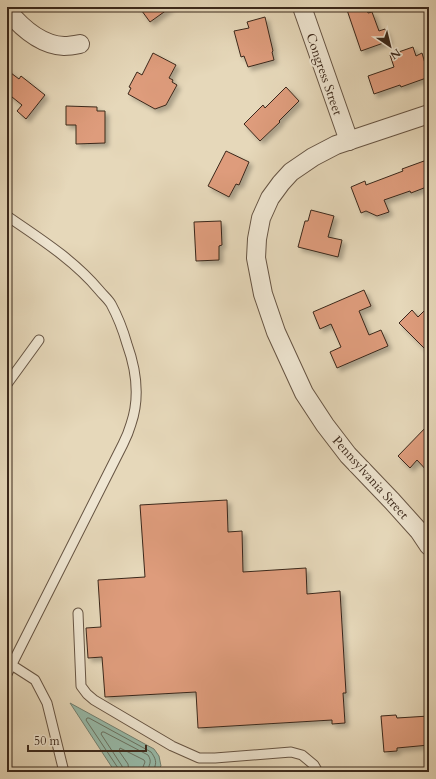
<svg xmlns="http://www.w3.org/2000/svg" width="436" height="779" font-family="Cardo,serif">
	<defs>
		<filter id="shadow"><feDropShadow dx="3.5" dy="3.5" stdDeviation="2" flood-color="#0004"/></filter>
	</defs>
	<rect width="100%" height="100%" fill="#e6d8ba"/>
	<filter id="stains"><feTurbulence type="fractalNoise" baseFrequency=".005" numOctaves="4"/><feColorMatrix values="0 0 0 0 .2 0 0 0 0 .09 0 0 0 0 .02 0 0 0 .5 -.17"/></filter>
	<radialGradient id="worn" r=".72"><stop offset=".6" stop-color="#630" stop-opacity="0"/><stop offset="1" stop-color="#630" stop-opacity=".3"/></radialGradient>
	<polygon fill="#97bbaa" stroke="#728071" points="70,703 154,749 159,756 161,766 157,771 115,772"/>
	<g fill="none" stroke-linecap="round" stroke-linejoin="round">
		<g stroke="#697262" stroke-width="1">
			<path d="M118 772V768L86 720 87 718H89L151 752C154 756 157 761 155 766 155 768 154 770 153 772"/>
			<path d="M123 772 122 766 101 734 102 732H104L148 755C153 763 148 764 148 772"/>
			<polyline points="129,772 128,764 119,751 120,748 144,760 145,762 143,767 142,772"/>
		</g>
	</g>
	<g fill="#de9c7b" stroke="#3b281b" filter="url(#shadow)">
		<polygon points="139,7 171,7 150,22"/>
		<polygon points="354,7 366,7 368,13 372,12 379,31 385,29 389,41 361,51 347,10"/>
		<polygon points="265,17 273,51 272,52 274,60 248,67 244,56 241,57 234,31 249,28 247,22"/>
		<polygon points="413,47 416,56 422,53 429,77 401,87 400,85 374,94 368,76 394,67 390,55"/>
		<polygon points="153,53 176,65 169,78 173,80 172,82 177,85 166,105 155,109 128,94 131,88 129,87 137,72 142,75"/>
		<polygon points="7,70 19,79 21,76 45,95 26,119 17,111 22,105 7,93"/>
		<polygon points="286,87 299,101 279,121 280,122 260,141 244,124 263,105 265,108"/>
		<polygon points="66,106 97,107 97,111 105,111 105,143 76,144 76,125 66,125"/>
		<polygon points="226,151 249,162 239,185 236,184 229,197 208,186"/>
		<polygon points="424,161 425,164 429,163 429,186 411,193 410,191 384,200 389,212 377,216 366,211 361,213 351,187 365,181 366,185 403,171 402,169"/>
		<polygon points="311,210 334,216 328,237 342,240 338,257 298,247 305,221 308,221"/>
		<polygon points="221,221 222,245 219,246 219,260 196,261 194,222"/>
		<polygon points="364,290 371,306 359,311 369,335 381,330 388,346 337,368 330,352 341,347 331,324 320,329 313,312"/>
		<polygon points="429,306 429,353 399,323 412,310 418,317"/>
		<polygon points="429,424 429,473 417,460 410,468 398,456"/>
		<polygon points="227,500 228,532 242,531 243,572 306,568 307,594 340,591 346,693 343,693 345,723 332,724 332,720 198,728 196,692 105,697 102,657 88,658 86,628 101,627 98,580 145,577 140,505"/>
		<polygon points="396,715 397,718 429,716 429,745 397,748 397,751 384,752 381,716"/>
	</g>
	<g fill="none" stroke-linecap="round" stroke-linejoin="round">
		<g stroke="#665443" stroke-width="11">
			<g id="lane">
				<path d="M7 216C39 238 74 260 99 290 103 295 108 299 111 304 118 317 123 330 127 344 136 369 140 398 131 424 129 431 126 438 123 444L7 674"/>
				<polyline points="7,384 39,340"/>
				<polyline points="78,613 81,686 87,694 94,700 172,746 199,758 215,758 291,752 302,755 314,765 318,772"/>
				<polyline points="7,662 35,680 47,703 64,772"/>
			</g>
		</g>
		<g stroke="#665443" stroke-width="20">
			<g id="street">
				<polyline points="302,7 349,141"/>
				<path d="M7 10C21 27 41 45 64 46 69 46 75 45 80 44"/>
				<polyline points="429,114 336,145 313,157 291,172 281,183 270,198 261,218 257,239 256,258 263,294 276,332 304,393 325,425 348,455 392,501 419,531 429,546"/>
			</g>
		</g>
		<use href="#lane" stroke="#efe6d2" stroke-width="9"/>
		<use href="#street" stroke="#efe6d2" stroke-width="18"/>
	</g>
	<g text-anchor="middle" stroke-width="4" stroke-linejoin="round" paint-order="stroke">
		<g font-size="13" fill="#3b281b" stroke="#efe6d2">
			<text transform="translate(325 74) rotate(71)" y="5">Congress Street</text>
			<text transform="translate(371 477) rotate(48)" y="5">Pennsylvania Street</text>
		</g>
	</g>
	<rect width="436" height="779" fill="none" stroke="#e6d8ba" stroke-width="24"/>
	<rect x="8" y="8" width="420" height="763" fill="none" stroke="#3b281b" stroke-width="2"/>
	<rect x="12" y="12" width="412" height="755" fill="none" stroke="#3b281b"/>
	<g transform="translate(390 46) rotate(145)" stroke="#efe6d2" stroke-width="3" paint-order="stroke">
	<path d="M0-3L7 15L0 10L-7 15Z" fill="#3b281b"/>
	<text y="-6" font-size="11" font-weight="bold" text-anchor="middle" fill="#3b281b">N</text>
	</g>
	<path d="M28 745v6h118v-6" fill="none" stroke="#3b281b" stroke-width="2"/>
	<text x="34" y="745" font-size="12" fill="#3b281b" stroke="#efe6d2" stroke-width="3" paint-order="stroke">50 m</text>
	<rect width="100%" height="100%" filter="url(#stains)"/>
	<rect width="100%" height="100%" fill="url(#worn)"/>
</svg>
